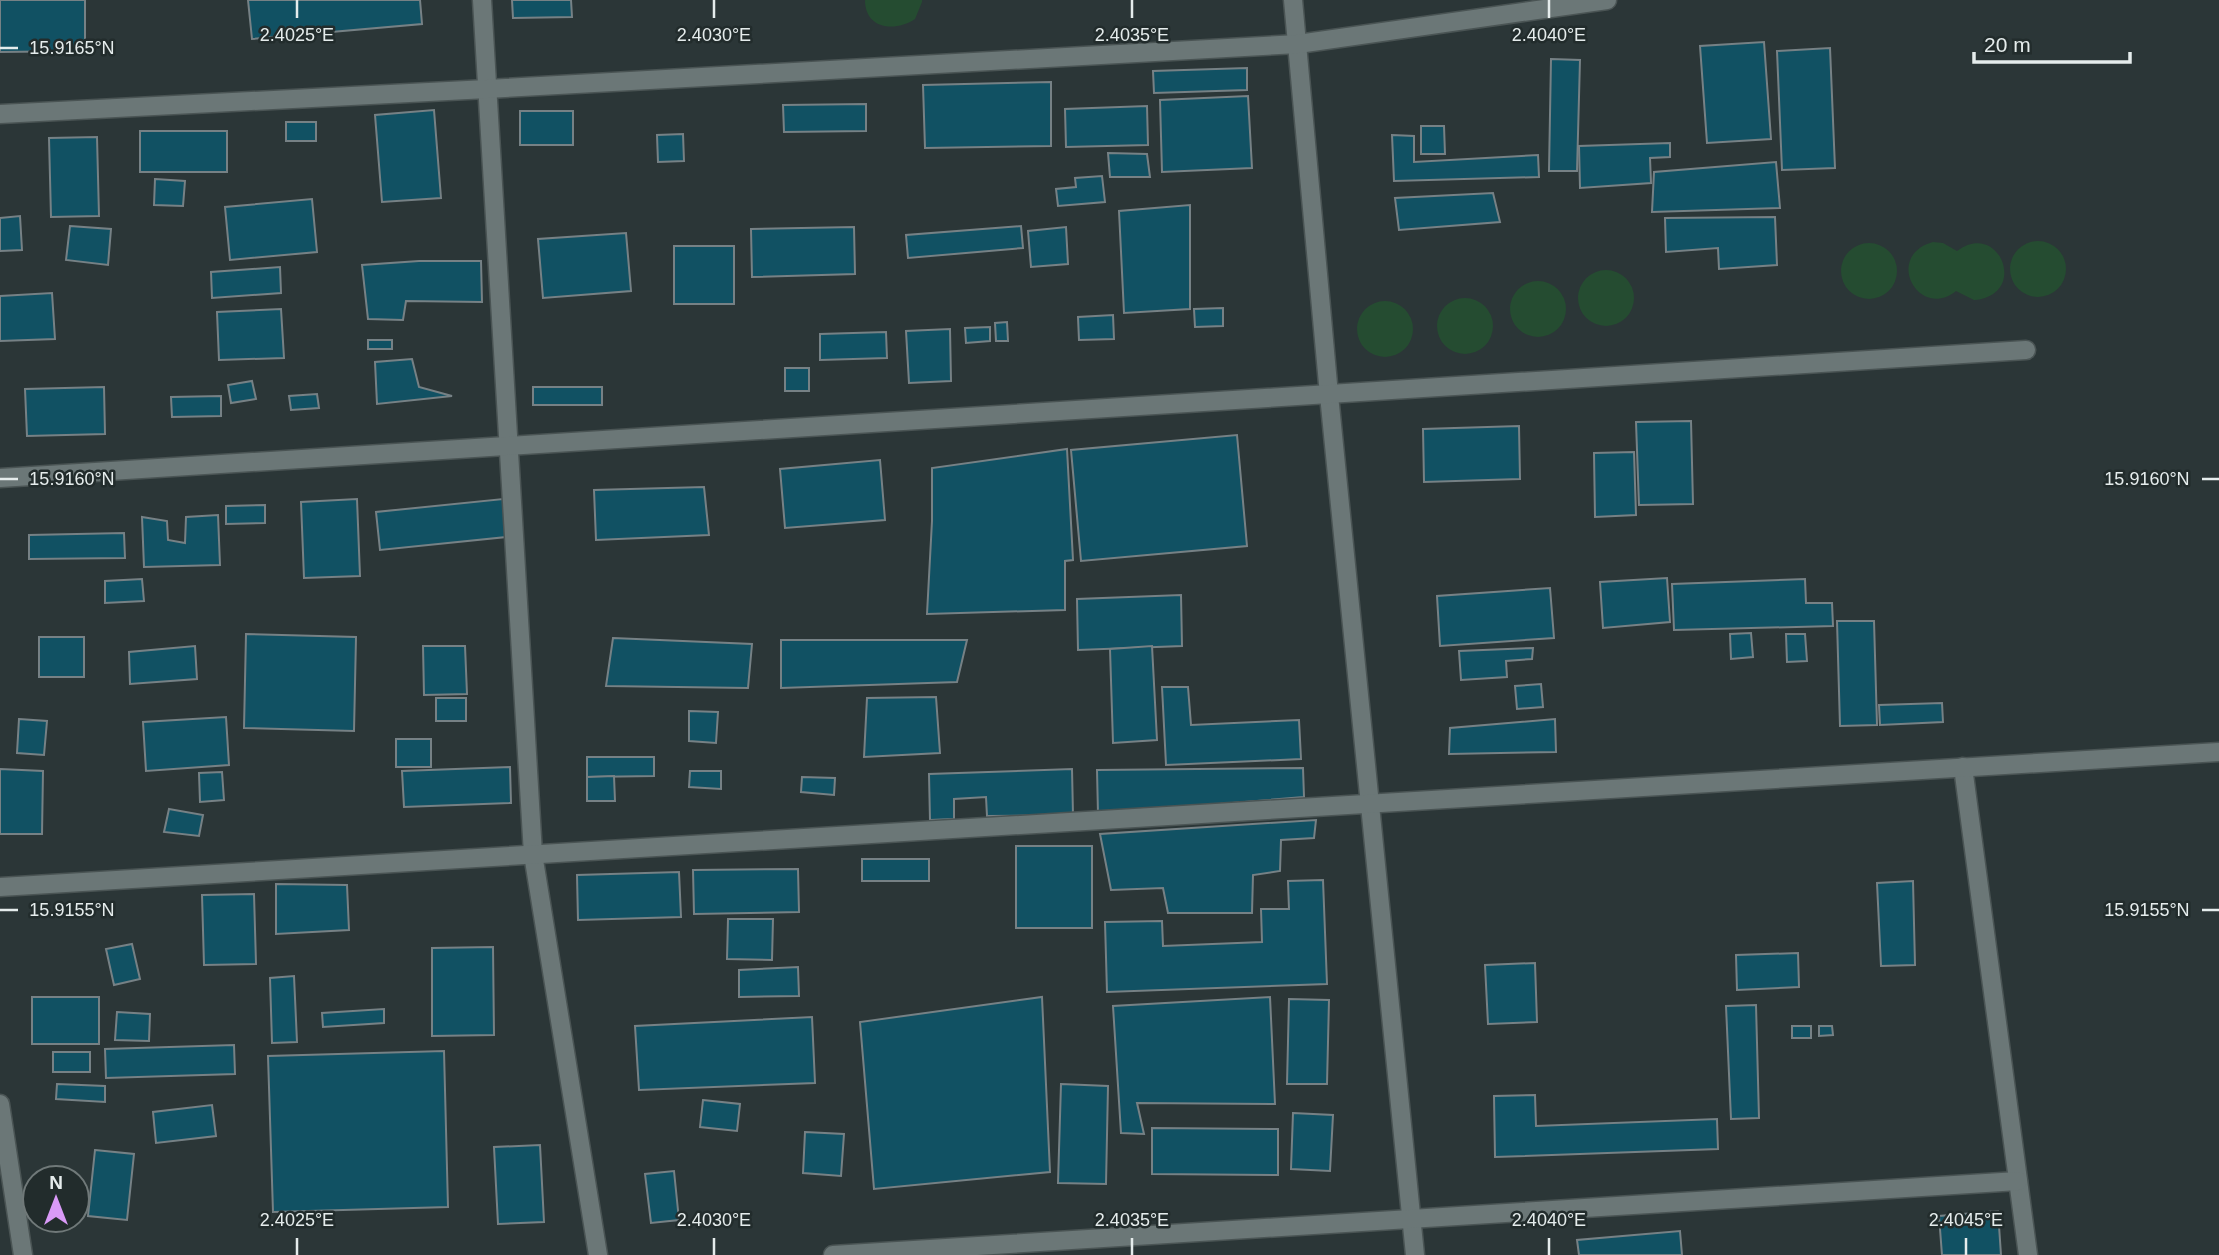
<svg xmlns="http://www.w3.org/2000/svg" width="2219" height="1255" font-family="Helvetica,sans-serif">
	<rect width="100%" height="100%" fill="#2b3637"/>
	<g fill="#254c31">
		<path d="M865 0H922V2L915 19C896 32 865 30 865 0Z"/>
		<circle cx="2038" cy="269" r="28"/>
		<path d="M1933 242 1943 243 1957 251C1999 219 2030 295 1974 300L1956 291C1919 321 1883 256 1933 242Z"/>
		<circle cx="1869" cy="271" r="28"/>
		<circle cx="1606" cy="298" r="28"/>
		<circle cx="1538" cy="309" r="28"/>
		<circle cx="1465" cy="326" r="28"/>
		<circle cx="1385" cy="329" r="28"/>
	</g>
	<g fill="#115163" stroke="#768185" stroke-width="2">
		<polygon points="0,0 85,0 85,51 0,52"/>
		<polygon points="248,0 420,0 422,24 252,39"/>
		<polygon points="512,0 571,0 572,17 513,18"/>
		<polygon points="1764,42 1771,139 1707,143 1700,46"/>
		<polygon points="1830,48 1835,168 1782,170 1777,51"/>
		<polygon points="1551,59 1580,60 1577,171 1549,171"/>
		<polygon points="1247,68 1247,90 1154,93 1153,71"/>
		<polygon points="1051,82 1051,146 925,148 923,85"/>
		<polygon points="1248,96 1252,168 1162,172 1160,100"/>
		<polygon points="866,104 866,131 784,132 783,105"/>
		<polygon points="1147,106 1148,145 1066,147 1065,109"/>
		<polygon points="434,110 441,198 382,202 375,115"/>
		<rect x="520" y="111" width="53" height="34"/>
		<rect x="286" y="122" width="30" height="19"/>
		<polygon points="1421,126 1444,126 1445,154 1421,154"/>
		<rect x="140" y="131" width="87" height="41"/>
		<polygon points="683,134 684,161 658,162 657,135"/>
		<polygon points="1392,135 1414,136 1414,162 1538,155 1539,177 1394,181"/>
		<polygon points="97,137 99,216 51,217 49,138"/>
		<polygon points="1670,143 1670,157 1650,158 1651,183 1580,188 1579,146"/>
		<polygon points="1108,153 1147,154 1150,177 1110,177"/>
		<polygon points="1776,162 1780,208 1652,212 1654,172"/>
		<polygon points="1102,176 1105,202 1058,206 1056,189 1076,187 1075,178"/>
		<polygon points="155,179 185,181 183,206 154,205"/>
		<polygon points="1493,193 1500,222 1399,230 1395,198"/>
		<polygon points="312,199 317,252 230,260 225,207"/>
		<polygon points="1190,205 1190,309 1124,313 1119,211"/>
		<polygon points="20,216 22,250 0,251 0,218"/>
		<polygon points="1775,217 1777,265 1719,269 1718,248 1666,252 1665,218"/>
		<polygon points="70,226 111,229 108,265 66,260"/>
		<polygon points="1021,226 1023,248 908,258 906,235"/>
		<polygon points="854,227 855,274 752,277 751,229"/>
		<polygon points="1066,227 1068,264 1031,267 1028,231"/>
		<polygon points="626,233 631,291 543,298 538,239"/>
		<rect x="674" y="246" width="60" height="58"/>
		<polygon points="419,261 481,261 482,302 406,301 403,320 368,319 362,265"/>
		<polygon points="280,267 281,293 212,298 211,272"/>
		<polygon points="52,293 55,339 0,341 0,296"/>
		<polygon points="1223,308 1223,326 1195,327 1194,309"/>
		<polygon points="281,309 284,358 219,360 217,312"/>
		<polygon points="1113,315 1114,339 1079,340 1078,317"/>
		<polygon points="1007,322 1008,341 996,341 995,323"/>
		<polygon points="990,327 990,341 966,343 965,328"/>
		<polygon points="950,329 951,381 909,383 906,331"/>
		<polygon points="886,332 887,358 820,360 820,334"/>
		<rect x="368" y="340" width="24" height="9"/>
		<polygon points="412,359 419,387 452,396 377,404 375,362"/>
		<rect x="785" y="368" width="24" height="23"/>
		<polygon points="252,381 256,399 231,403 228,385"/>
		<polygon points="104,387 105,434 27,436 25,389"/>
		<rect x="533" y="387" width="69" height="18"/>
		<polygon points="317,394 319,408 291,410 289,396"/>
		<polygon points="221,396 221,416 172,417 171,397"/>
		<polygon points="1691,421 1693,504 1639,505 1636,422"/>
		<polygon points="1519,426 1520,479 1424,482 1423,429"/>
		<polygon points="1237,435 1247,546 1081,561 1071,450"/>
		<polygon points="1067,449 1073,560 1065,561 1065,610 927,614 932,521 932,468"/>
		<polygon points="1634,452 1636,515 1595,517 1594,453"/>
		<polygon points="880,460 885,520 785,528 780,469"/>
		<polygon points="704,487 709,535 596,540 594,490"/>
		<polygon points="357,499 360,576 304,578 301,502"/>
		<polygon points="503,499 506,537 380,550 376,512"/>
		<polygon points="265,505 265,523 226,524 226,506"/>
		<polygon points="218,515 220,565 144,567 142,517 167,521 168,540 185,543 186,517"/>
		<polygon points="124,533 125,558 29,559 29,535"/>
		<polygon points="1667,578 1670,622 1603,628 1600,582"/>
		<polygon points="142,579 144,601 105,603 105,581"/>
		<polygon points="1805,579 1806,603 1832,603 1833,626 1674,630 1672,584"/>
		<polygon points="1550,588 1554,638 1440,646 1437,596"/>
		<polygon points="1181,595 1182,646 1078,650 1077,599"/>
		<polygon points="1837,621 1874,621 1877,725 1840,726"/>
		<polygon points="1751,633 1753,657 1731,659 1730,634"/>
		<polygon points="246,634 356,637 354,731 244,728"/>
		<polygon points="1786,634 1805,634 1807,661 1787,662"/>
		<rect x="39" y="637" width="45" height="40"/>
		<polygon points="613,638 752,644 748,688 606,686"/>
		<polygon points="781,640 967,640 957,682 781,688"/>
		<polygon points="195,646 197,679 130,684 129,652"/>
		<polygon points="423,646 465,646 467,694 424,695"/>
		<polygon points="1152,646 1157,740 1113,743 1110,649"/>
		<polygon points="1533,648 1532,659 1506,661 1507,677 1461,680 1459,651"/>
		<polygon points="1541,684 1543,707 1517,709 1515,686"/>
		<polygon points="1162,687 1188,687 1191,725 1299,720 1301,759 1166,765"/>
		<polygon points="936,697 940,753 864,757 867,698"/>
		<rect x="436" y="698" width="30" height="23"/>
		<polygon points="1942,703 1943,722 1880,725 1879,705"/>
		<polygon points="689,711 718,712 716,743 689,741"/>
		<polygon points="226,717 229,765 146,771 143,722"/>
		<polygon points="19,719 47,721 44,755 17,753"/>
		<polygon points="1555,719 1556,752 1449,754 1450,728"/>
		<rect x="396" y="739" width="35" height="28"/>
		<polygon points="587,757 654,757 654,776 587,777"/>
		<polygon points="510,767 511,803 404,807 402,771"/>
		<polygon points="1303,768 1304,797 1098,814 1097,770"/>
		<polygon points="0,769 43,771 42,834 0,834"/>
		<polygon points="1072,769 1073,815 987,816 986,797 954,799 954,819 930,820 929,774"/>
		<polygon points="690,771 721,771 721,789 689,787"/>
		<polygon points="222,772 224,800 200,802 199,773"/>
		<polygon points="614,776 615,801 587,801 587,777"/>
		<polygon points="802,777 835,778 834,795 801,792"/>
		<polygon points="169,809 203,815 199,836 164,832"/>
		<polygon points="1316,820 1314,838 1281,840 1280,871 1253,875 1252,913 1168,913 1163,888 1111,890 1100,834"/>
		<rect x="1016" y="846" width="76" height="82"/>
		<rect x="862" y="859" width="67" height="22"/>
		<polygon points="798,869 799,912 694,914 693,870"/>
		<polygon points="679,872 681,917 578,920 577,875"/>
		<polygon points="1323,880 1327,984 1107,992 1105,922 1162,921 1163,946 1262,942 1261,909 1289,909 1288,881"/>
		<polygon points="1913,881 1915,965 1881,966 1877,883"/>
		<polygon points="276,884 347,885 349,930 276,934"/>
		<polygon points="254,894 256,964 204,965 202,895"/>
		<polygon points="728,919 773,919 772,960 727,959"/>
		<polygon points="132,944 140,979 114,985 106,949"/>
		<polygon points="493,947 494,1035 432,1036 432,948"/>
		<polygon points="1798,953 1799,987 1737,990 1736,955"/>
		<polygon points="1535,963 1537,1022 1488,1024 1485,965"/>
		<polygon points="798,967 799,996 739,997 739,970"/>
		<polygon points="294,976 297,1042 272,1043 270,978"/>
		<rect x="32" y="997" width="67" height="47"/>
		<polygon points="1042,997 1050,1172 874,1189 860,1022"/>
		<polygon points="1270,997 1275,1104 1137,1103 1144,1134 1121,1133 1113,1006"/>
		<polygon points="1289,999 1329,1000 1327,1084 1287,1084"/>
		<polygon points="1756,1005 1759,1118 1731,1119 1726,1006"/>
		<polygon points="384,1009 384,1023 323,1027 322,1013"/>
		<polygon points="117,1012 150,1014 149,1041 115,1040"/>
		<polygon points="812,1017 815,1083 639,1090 635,1026"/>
		<rect x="1792" y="1026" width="19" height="12"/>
		<polygon points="1819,1026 1832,1026 1833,1035 1819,1036"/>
		<polygon points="234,1045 235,1074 106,1078 105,1049"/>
		<polygon points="444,1051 448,1207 273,1212 268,1056"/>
		<rect x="53" y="1052" width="37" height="20"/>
		<polygon points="57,1084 105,1086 105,1102 56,1099"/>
		<polygon points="1061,1084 1108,1086 1106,1184 1058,1183"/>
		<polygon points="1535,1095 1536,1126 1717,1119 1718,1149 1495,1157 1494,1096"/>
		<polygon points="703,1100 740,1104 737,1131 700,1127"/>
		<polygon points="212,1105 216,1136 156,1143 153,1112"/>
		<polygon points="1293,1113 1333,1115 1330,1171 1291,1169"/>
		<polygon points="1152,1128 1278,1129 1278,1175 1152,1174"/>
		<polygon points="805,1132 844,1134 841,1176 803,1173"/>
		<polygon points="540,1145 544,1222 498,1224 494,1147"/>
		<polygon points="95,1150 134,1154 127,1220 88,1216"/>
		<polygon points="674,1171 679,1220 651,1223 645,1174"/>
		<polygon points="1998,1211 2001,1255 1942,1255 1939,1216"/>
		<polygon points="1680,1231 1682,1255 1579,1255 1577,1240"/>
	</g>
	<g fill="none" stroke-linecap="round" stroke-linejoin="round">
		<g stroke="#4a5454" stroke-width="21">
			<g id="street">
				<polyline points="482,0 533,854 598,1255"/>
				<polyline points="1293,0 1329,395 1415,1255"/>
				<polyline points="0,114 487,89 1298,44 1607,0"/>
				<polyline points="0,478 2026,350"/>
				<polyline points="1963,767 2028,1255"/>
				<polyline points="0,887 2219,752"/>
				<polyline points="0,1104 23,1255"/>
				<polyline points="833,1255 2018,1181"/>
			</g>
		</g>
		<use href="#street" stroke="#6b7777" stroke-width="18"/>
	</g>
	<path fill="none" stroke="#e5ecec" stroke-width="2.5" d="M297 0V18M714 0V18M1132 0V18M1549 0V18M0 48H18M0 479H18M2202 479H2219M0 910H18M2202 910H2219M297 1238V1255M714 1238V1255M1132 1238V1255M1549 1238V1255M1966 1238V1255"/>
	<g font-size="18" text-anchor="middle" fill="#e5ecec" stroke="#222c2c" stroke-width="5" stroke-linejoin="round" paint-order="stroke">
		<text x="297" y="41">2.4025°E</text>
		<text x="714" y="41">2.4030°E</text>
		<text x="1132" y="41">2.4035°E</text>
		<text x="1549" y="41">2.4040°E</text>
		<text x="72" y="54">15.9165°N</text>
		<text x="72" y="485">15.9160°N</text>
		<text x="2147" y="485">15.9160°N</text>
		<text x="72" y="916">15.9155°N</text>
		<text x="2147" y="916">15.9155°N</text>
		<text x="297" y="1226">2.4025°E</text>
		<text x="714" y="1226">2.4030°E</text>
		<text x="1132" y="1226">2.4035°E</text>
		<text x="1549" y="1226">2.4040°E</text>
		<text x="1966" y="1226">2.4045°E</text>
	</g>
	<g transform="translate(56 1199)"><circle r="33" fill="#222c2c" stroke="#707979" stroke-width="2"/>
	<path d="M0-5L12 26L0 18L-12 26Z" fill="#d99af7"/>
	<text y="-10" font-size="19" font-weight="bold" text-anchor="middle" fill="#e5ecec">N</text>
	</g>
	<path d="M1974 52v10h156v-10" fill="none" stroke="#e5ecec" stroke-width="3.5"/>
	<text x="1984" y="52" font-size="21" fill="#e5ecec" stroke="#222c2c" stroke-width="5" paint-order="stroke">20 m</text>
</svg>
